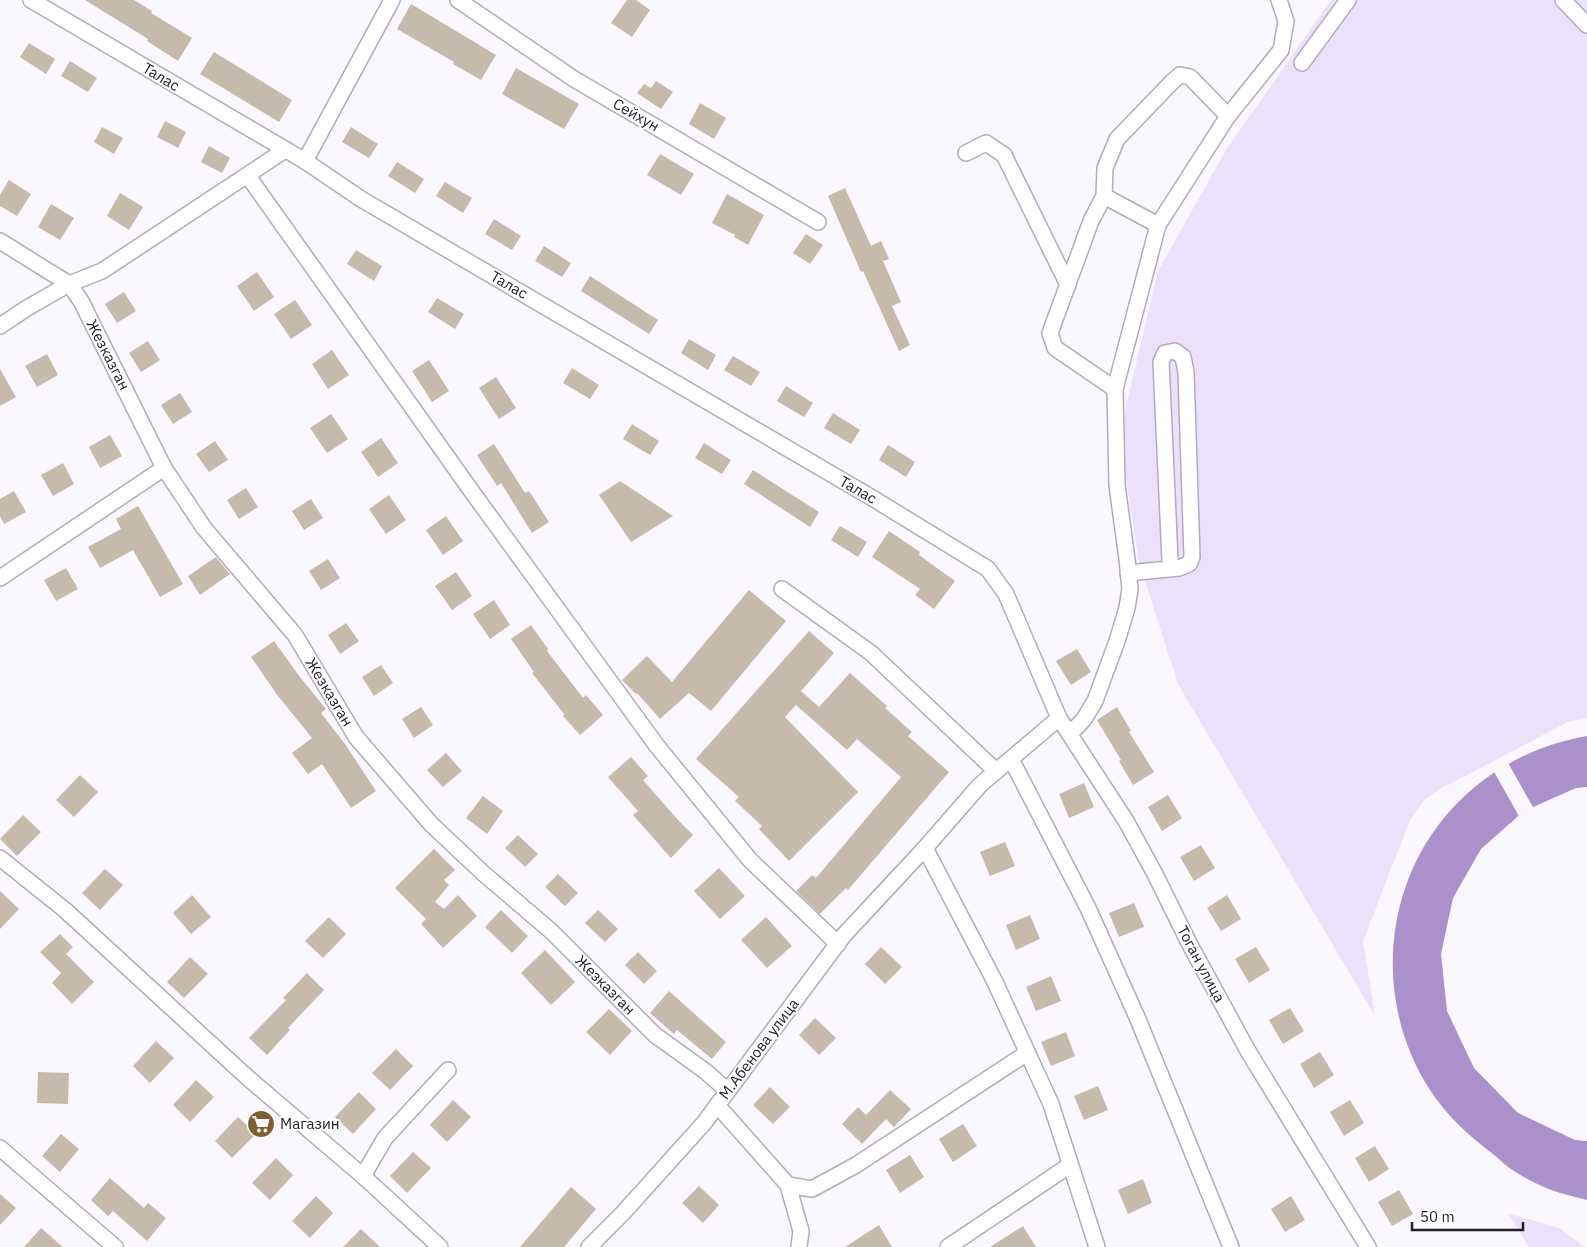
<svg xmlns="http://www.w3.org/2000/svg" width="1587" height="1247" font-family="'IBM Plex Sans',sans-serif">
	<rect width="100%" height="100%" fill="#faf7ff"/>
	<g fill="#ebe1fc">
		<polygon points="1331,0 1587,0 1587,718 1568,722 1444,787 1425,799 1410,820 1363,941 1375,1016 1178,684 1139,562 1121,448 1127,402 1158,271 1226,150"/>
		<polygon points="1508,1213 1559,1228 1585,1247 1529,1247"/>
	</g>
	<path fill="#aa91cb" d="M1587 736V787L1576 788 1524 811 1481 849 1453 898 1441 954 1447 1011 1474 1068 1518 1113 1575 1140 1587 1141V1200C1573 1196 1557 1193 1544 1187 1532 1182 1518 1174 1508 1167 1503 1163 1498 1158 1493 1154 1469 1136 1447 1116 1430 1090 1376 1007 1381 896 1443 819 1480 774 1530 746 1587 736Z"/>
	<polygon fill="#faf7ff" points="1507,761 1534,809 1525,813 1520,818 1493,770"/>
	<g fill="#c6bbaa">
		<polygon points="85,0 134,0 152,11 151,13 192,38 178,61 147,41 148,39"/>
		<polygon points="627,0 636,0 650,10 632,37 611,23"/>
		<polygon points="411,4 496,55 481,80 453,64 454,62 397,29"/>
		<polygon points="29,43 55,59 46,74 20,57"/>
		<polygon points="214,52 292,100 279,122 200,74"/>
		<polygon points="70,61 97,78 88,92 61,76"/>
		<polygon points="516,68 579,104 564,129 502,94"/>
		<polygon points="656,81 673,92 661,109 637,93 644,84 651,88"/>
		<polygon points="700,103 726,118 714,139 689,124"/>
		<polygon points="165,121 186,132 178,148 157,137"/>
		<polygon points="102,127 123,138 114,154 94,142"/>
		<polygon points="351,127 378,144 369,158 342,142"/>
		<polygon points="209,146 230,158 222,173 201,162"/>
		<polygon points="660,154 694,174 681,195 647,175"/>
		<polygon points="397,162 424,179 415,193 388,176"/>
		<polygon points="9,180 31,194 17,216 0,206 0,195"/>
		<polygon points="445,182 472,198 463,213 436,196"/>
		<polygon points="845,188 871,246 881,241 889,259 883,261 901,302 892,306 910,345 899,351 863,271 861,272 828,196"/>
		<polygon points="120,193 143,207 129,230 107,216"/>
		<polygon points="727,194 764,215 748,245 734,237 735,235 712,223"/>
		<polygon points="51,204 74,218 60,240 38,227"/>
		<polygon points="494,219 521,236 512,250 485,234"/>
		<polygon points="806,234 823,245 810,264 793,253"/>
		<polygon points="544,246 571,263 562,277 535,261"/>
		<polygon points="356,250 382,266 374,281 347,264"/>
		<polygon points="257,272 274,297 254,311 237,286"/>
		<polygon points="590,276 658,320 649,334 581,291"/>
		<polygon points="124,292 136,311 117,323 105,304"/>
		<polygon points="437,298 464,314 455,329 428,312"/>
		<polygon points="295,300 312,325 291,339 274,314"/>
		<polygon points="689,339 716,355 708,370 681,353"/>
		<polygon points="148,341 160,360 141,372 129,353"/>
		<polygon points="332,350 349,375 328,389 312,364"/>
		<polygon points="47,354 58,375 37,387 25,366"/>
		<polygon points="733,356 760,372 751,386 724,370"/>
		<polygon points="429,360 449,391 432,402 412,371"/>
		<polygon points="572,368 599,385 590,399 563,383"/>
		<polygon points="0,369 16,397 0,406"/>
		<polygon points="496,377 516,408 499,419 479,388"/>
		<polygon points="786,386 813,403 804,417 777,401"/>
		<polygon points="180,393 192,412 173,424 161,405"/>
		<polygon points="833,413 860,430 851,444 824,428"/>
		<polygon points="331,414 348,439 327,453 310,428"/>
		<polygon points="632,424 659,441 650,455 623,439"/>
		<polygon points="110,435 122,456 100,468 89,447"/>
		<polygon points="381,438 398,463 378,477 361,452"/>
		<polygon points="215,441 228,460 209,472 196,454"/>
		<polygon points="704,443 731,460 722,474 695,458"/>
		<polygon points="494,444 525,493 529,491 549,522 532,533 501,483 497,486 477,455"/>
		<polygon points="888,445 915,462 906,477 879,460"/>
		<polygon points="63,463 74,484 53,496 41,475"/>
		<polygon points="753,470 819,512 810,527 744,484"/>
		<polygon points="620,481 673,516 631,542 599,495"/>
		<polygon points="246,488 258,507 239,519 227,500"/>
		<polygon points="14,491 26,512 4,524 0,516 0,499"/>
		<polygon points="389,495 406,520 386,534 369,509"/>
		<polygon points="311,499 323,518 304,530 292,511"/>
		<polygon points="138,506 183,584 160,597 133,550 100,568 88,547 121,529 116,519"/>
		<polygon points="446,516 463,541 443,555 426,530"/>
		<polygon points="840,526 867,542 858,557 831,540"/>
		<polygon points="889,531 920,552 919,555 955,581 934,609 915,595 920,589 872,557"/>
		<polygon points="216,557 230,574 200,595 188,576"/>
		<polygon points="328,559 340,578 321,590 309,571"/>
		<polygon points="66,568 78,589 56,601 44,580"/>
		<polygon points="456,572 472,596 452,610 435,586"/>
		<polygon points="749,590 786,621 711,711 689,693 660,719 637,693 636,694 622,680 647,656 672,682"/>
		<polygon points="494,600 510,625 490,639 473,614"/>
		<polygon points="346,623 359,641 340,654 328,635"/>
		<polygon points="531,625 548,649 547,651 583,698 586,695 603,715 580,735 563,716 564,714 532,673 534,672 511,639"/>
		<polygon points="809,631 834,653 801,691 819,707 850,673 887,706 885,708 912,732 908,736 949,772 848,890 846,888 820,914 796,891 812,875 816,878 901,777 857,739 847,750 796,705 785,717 858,792 789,861 759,829 762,826 735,801 739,797 696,759"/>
		<polygon points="274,641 300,677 326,709 321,713 345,744 376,791 351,808 322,764 308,774 292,753 312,738 278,696 251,657"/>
		<polygon points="1077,649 1091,672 1071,685 1056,661"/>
		<polygon points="381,665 393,683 374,696 362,677"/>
		<polygon points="421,707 433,725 414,738 402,719"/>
		<polygon points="1117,707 1131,731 1129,732 1154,772 1133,785 1119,761 1121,760 1097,720"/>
		<polygon points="446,753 462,771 443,787 427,770"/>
		<polygon points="631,757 648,776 643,780 678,820 693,835 671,858 633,815 638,811 608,777"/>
		<polygon points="80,775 98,792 74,817 56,800"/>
		<polygon points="1084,783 1094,807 1069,818 1059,794"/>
		<polygon points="1168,795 1182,818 1162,831 1148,807"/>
		<polygon points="483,796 503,811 487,834 466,818"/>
		<polygon points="23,815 41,832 17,856 0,839"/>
		<polygon points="518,835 538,854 525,867 505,848"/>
		<polygon points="1005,842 1015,866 990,876 980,852"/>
		<polygon points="1201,845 1215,868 1194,881 1180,857"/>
		<polygon points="434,849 455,870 444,880 449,885 435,902 444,909 458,895 477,916 443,948 421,924 426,919 395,888"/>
		<polygon points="719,868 745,896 720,919 694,891"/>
		<polygon points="105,869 123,885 100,910 82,893"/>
		<polygon points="558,874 578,893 565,906 545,887"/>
		<polygon points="0,891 19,909 0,929"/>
		<polygon points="192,895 211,917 191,934 173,913"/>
		<polygon points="1227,895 1241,919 1221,931 1207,908"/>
		<polygon points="1134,903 1144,927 1119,937 1109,913"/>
		<polygon points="501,910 528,936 512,953 485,927"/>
		<polygon points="598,910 618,929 605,942 585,923"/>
		<polygon points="1030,915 1040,939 1016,950 1006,925"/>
		<polygon points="329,917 346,934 323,958 305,941"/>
		<polygon points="766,917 792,946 767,968 741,940"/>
		<polygon points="60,934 73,947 66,954 94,982 72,1004 52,983 61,973 40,952"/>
		<polygon points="881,947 902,967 885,984 865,964"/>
		<polygon points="1256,947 1270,970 1249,983 1235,959"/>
		<polygon points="545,950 575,982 551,1005 521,973"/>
		<polygon points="638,952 657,971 644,984 625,965"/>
		<polygon points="190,957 208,974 184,998 167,982"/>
		<polygon points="307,973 324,990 288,1028 290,1030 267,1055 249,1038 286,1000 283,998"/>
		<polygon points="1051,976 1061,1001 1036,1011 1026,987"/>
		<polygon points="669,991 726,1042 712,1059 677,1030 674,1034 650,1013"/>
		<polygon points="1290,1008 1304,1031 1283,1044 1269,1020"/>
		<polygon points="609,1009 632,1031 610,1055 586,1032"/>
		<polygon points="815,1018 836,1038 819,1055 799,1035"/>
		<polygon points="1066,1032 1075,1056 1051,1066 1041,1042"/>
		<polygon points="156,1041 174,1058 150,1083 133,1066"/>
		<polygon points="396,1049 413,1066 390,1090 372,1073"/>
		<polygon points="1320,1052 1334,1075 1314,1088 1300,1064"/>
		<polygon points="38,1072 69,1073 68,1104 37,1103"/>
		<polygon points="196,1080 214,1097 190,1122 173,1105"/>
		<polygon points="1098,1086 1108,1110 1084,1120 1074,1096"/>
		<polygon points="770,1087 790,1107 773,1124 753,1105"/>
		<polygon points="890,1090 911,1109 894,1127 886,1119 862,1144 842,1124 858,1107 866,1115"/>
		<polygon points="359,1092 376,1109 353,1134 335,1117"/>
		<polygon points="453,1100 471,1117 447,1142 430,1125"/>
		<polygon points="1350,1100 1364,1123 1344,1136 1330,1112"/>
		<polygon points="238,1117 256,1134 232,1158 215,1141"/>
		<polygon points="963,1124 977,1146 953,1162 939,1139"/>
		<polygon points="61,1134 79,1149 60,1172 42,1156"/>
		<polygon points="1375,1146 1389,1169 1369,1182 1355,1158"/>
		<polygon points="413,1152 431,1168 407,1193 390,1176"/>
		<polygon points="910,1155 924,1177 900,1193 886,1170"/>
		<polygon points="276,1158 293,1175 270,1200 252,1183"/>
		<polygon points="110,1178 144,1208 148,1203 166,1218 147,1241 113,1211 108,1216 91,1200"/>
		<polygon points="1143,1179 1152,1203 1128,1214 1118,1190"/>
		<polygon points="699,1186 719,1205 703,1223 682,1203"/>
		<polygon points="571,1187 596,1209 564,1247 520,1247"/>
		<polygon points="1399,1190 1413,1214 1392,1226 1378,1202"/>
		<polygon points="0,1194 16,1208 0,1225"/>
		<polygon points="316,1196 333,1213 310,1238 292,1221"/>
		<polygon points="1291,1196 1305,1220 1285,1232 1271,1209"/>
		<polygon points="879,1225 892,1247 845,1247"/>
		<polygon points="1023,1226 1036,1247 990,1247"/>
		<polygon points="41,1228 63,1247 24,1247"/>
		<polygon points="361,1229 380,1247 343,1247"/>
	</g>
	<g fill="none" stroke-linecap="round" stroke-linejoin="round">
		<g stroke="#b2abbd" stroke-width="18">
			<g id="minor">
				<polyline points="31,0 305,161 361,199 874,499 988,569 1006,594 1059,718 1126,821 1155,874 1189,943 1248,1051 1368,1247"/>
				<polyline points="458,0 574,79 818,222"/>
				<polyline points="1563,0 1587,25"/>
				<polyline points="1302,63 1348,0"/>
				<polyline points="966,153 986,143 1004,155 1068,285"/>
				<polyline points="305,161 392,0"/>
				<polyline points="248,176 470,489 657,746 750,860 838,944"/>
				<polyline points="1104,196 1158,225"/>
				<polyline points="0,241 69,284 81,301 164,468 204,528 295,635 356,737 431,824 483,873 551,931 655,1035 705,1071 728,1091"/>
				<polyline points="0,326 27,308 69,284 102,271 285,150"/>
				<polyline points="1115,389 1055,348 1050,333 1091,221 1104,196 1105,168 1117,139 1172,82 1180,75 1190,77 1228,116"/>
				<polyline points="1128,573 1179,568 1189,564 1192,557 1186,372 1183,357 1175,351 1165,353 1161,362 1170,560 1171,568"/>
				<polyline points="0,578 164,468"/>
				<polyline points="782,589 871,653 996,771"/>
				<polyline points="1070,734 1084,719 1095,701 1117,641 1127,608 1130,589 1127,559 1117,485 1115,389 1158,225 1228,116 1281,50 1286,21 1279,0"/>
				<polyline points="1011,759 1088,908 1137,1017 1231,1247"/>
				<polyline points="925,848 995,982 1051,1104 1097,1247"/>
				<polyline points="0,858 65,910 248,1078 363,1176 440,1247"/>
				<polyline points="717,1105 788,1185 812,1189 856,1165 1027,1053"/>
				<polyline points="0,1148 115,1247"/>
				<polyline points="363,1176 385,1138 448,1070"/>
				<polyline points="788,1185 801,1231 799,1247"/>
				<polyline points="589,1247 623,1213 704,1123 844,935 925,848 980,785 1059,718"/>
				<polyline points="948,1247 1070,1165"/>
			</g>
		</g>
		<use href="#minor" stroke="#fff" stroke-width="15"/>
	</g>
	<defs>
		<g id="supermarket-disc" transform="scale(1.4375)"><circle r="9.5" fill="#7c6033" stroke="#fff"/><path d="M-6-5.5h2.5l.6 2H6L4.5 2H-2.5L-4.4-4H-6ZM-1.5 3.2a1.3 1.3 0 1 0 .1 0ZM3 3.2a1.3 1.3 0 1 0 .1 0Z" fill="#fff"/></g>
	</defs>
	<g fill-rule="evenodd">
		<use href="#supermarket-disc" x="261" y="1124"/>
	</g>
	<g text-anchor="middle" stroke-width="4" stroke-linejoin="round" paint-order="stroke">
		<g font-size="15" fill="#232027" stroke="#fff">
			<text transform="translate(161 77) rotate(31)" y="5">Талас</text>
			<text transform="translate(636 115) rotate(30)" y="5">Сейхун</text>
			<text transform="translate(509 285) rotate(30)" y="5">Талас</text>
			<text transform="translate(108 355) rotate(63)" y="5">Жезказган</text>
			<text transform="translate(858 490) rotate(30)" y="5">Талас</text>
			<text transform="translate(329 692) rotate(59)" y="5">Жезказган</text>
			<text transform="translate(1201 964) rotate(62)" y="5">Тоган улица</text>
			<text transform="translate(605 985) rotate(45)" y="5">Жезказган</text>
			<text transform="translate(759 1049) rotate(-53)" y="5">М.Абенова улица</text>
		</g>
		<g font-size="15" fill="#232027" stroke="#fff" text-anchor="start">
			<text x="280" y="1129">Магазин</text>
		</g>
	</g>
	<path d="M1412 1222v8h111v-8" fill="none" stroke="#232027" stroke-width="2.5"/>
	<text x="1420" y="1222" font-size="15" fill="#232027" stroke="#ffffff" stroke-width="4" paint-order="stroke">50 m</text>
</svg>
